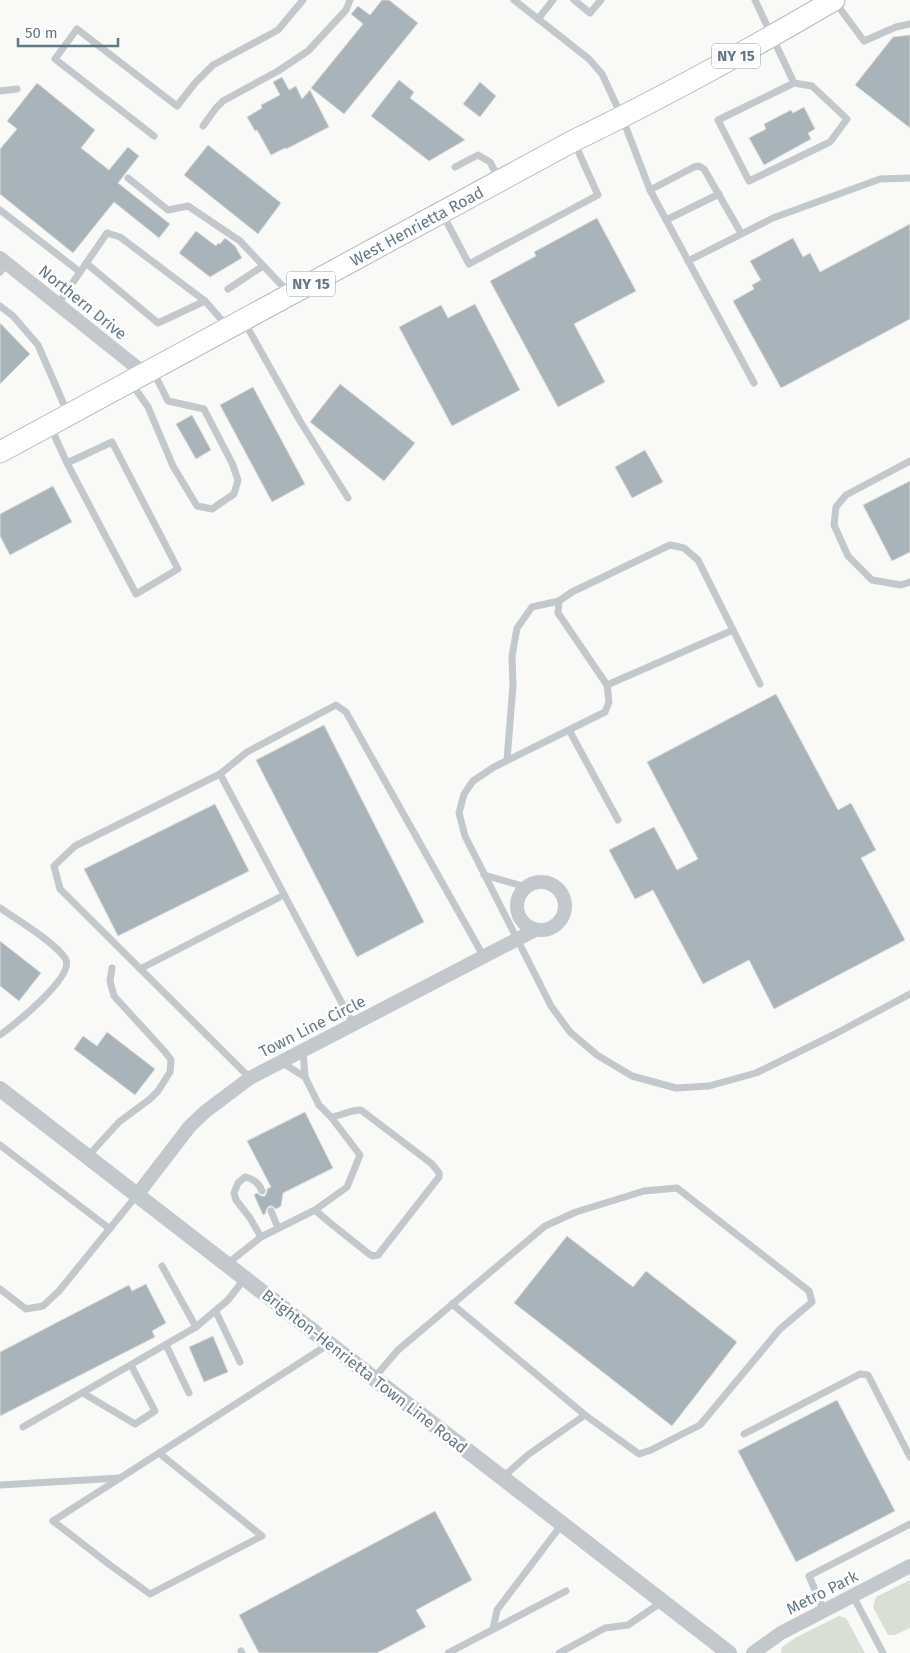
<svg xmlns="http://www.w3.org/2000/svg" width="910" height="1653" font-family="'Fira Sans',sans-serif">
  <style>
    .green { fill: #dadfd6 }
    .building { fill: #a8b4b9; stroke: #dbdbd9 }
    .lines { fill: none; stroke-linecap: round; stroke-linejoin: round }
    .primary-casing { stroke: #b3babe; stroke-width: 23 }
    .service { stroke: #c2c8cb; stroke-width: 7 }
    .minor { stroke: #c2c8cb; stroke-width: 14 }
    .tertiary { stroke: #c2c8cb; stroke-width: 16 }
    .primary { stroke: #fff; stroke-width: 21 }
    .labels { text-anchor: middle; stroke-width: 5; stroke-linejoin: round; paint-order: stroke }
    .shield { fill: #fff; stroke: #91a1a9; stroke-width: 1 }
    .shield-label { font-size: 15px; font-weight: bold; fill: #627984 }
    .street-label { font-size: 16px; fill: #627984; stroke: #fff }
  </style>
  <rect width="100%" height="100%" fill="#f9f9f7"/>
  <g class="green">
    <path d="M910 1580V1628L895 1635H888L873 1607 876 1597Z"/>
    <path d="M839 1616 846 1618 865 1653H781L782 1647 795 1638Z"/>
  </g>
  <g class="building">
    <path d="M382 0H389L418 23 344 114 311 88 363 24 351 14 358 6 370 15Z"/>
    <path d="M910 35V128L855 85 893 37Z"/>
    <path d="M282 77 289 90 296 86 302 99 310 90 329 127 286 149 285 148 271 155 257 130 255 131 247 117 262 108 261 105 280 95 273 82Z"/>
    <path d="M399 80 414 92 410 98 465 140 429 161 371 116Z"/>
    <path d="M480 82 496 96 480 117 463 104Z"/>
    <path d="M37 83 95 130 81 148 109 170 128 147 139 156 118 183 170 224 159 238 114 202 73 253 0 194V149L17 129 7 121Z"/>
    <path d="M804 107 815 129 808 133 811 139 764 165 749 138 766 129 764 124 791 110 793 113Z"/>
    <path d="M208 145 281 203 258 234 184 175Z"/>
    <path d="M597 218 636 291 574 324 605 382 558 407 490 281 536 256 534 252Z"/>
    <path d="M910 224V319L781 388 733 301 754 289 752 285 761 280 750 261 793 238 803 257 810 253 820 272Z"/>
    <path d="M196 231 216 246 218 243 220 244 225 238 235 246 242 258 210 277 179 253Z"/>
    <path d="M475 304 520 390 452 426 399 327 441 305 448 318Z"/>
    <path d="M0 323 30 354 0 384Z"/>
    <path d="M340 384 415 443 384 481 310 422Z"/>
    <path d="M253 387 305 484 272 502 220 405Z"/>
    <path d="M192 415 211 450 196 459 176 424Z"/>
    <path d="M645 450 663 482 632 498 615 467Z"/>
    <path d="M910 481V552L892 561 863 505Z"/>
    <path d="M53 486 72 522 10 555 0 536V514Z"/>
    <path d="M776 694 838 810 851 803 876 850 861 858 905 940 774 1009 749 960 703 984 653 890 635 899 609 850 654 827 677 870 698 859 647 762Z"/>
    <path d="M324 725 424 922 357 957 256 760Z"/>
    <path d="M215 804 249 871 118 936 84 869Z"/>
    <path d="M0 941 41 973 19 1001 0 986Z"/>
    <path d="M107 1032 155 1069 135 1095 74 1049 83 1036 97 1046Z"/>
    <path d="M305 1112 333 1168 283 1193 281 1206 276 1209 272 1206H269L266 1210V1213L263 1215 254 1195 257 1193 261 1196H265L267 1192V1189L271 1187 247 1141Z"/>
    <path d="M567 1236 633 1287 646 1271 737 1342 672 1426 514 1303Z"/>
    <path d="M146 1284 166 1323 152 1331 155 1337 0 1416V1352L129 1285 132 1291Z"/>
    <path d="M213 1336 228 1372 204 1382 189 1347Z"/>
    <path d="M837 1400 895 1511 796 1562 738 1451Z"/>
    <path d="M435 1511 472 1580 416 1610 426 1627 377 1653H259L239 1615Z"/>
  </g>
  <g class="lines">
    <g class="primary-casing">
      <g id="primary">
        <path id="s1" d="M0 452 573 141C662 98 749 50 834 0"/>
      </g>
    </g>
    <g class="service">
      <path d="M514 0 589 59 602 74 622 117 650 190 754 383"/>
      <path d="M574 0 590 13 601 0"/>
      <path d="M755 0 794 83 812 86 847 119 830 142 749 181 718 120 794 83"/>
      <path d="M835 2 864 41 896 27 910 24"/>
      <path d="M538 19 553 0"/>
      <path d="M0 91 17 89"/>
      <path d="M203 126 216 108 223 101 278 71 308 51 346 10 350 0"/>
      <path d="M154 136 55 59 77 29 177 106 195 83 213 65 278 30 303 0"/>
      <path d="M455 167 478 155 490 162 499 179"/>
      <path d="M128 178 168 210 188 206 240 241 289 293"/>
      <path d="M650 190 694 167 699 166 704 169 741 233"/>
      <path d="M0 210 80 272"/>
      <path d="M443 215 469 264 598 195 574 142"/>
      <path d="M666 220 719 194"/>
      <path d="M688 261 773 218 880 179 910 178"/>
      <path d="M86 263 158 323 205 301"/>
      <path d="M0 272 7 263"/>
      <path d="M228 289 263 266"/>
      <path d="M58 304 107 233 120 237 205 301 227 326"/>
      <path d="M0 306 13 316 38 345 68 414"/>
      <path d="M245 323 300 421 348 498"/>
      <path d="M132 384 148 407 173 466 197 506 212 509 234 494 238 480 232 463 204 409 168 401 153 371"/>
      <path d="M51 428 67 463 136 594 178 569 112 442 67 463"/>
      <path d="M910 461 846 495 836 507 834 525 848 556 872 580 901 585 910 582"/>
      <path d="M760 684 698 560 684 548 670 545 572 592 559 601 558 613 607 685 609 702 605 712 494 767 473 781 464 794 459 813 465 836 551 1006 570 1032 597 1055 632 1076 676 1088 709 1086 756 1073 835 1034 910 994"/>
      <path d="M607 685 733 630"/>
      <path d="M569 730 618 820"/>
      <path d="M507 760 513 685 512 656 517 628 532 607 559 601"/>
      <path d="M220 774 353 1024"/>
      <path d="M484 875 526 887"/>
      <path d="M0 908C15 918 59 945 66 960 73 978 14 1025 0 1035"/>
      <path d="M140 969 284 895"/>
      <path d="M281 1062 305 1077"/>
      <path d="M250 1078 60 889 54 866 75 846 220 774 247 752 336 705 346 712 484 957"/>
      <path d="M0 1145 110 1229"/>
      <path d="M88 1156 119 1122 150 1099 158 1091 170 1072 171 1060 166 1053 114 996 110 981 112 968"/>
      <path d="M315 1210 347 1187 360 1155 331 1117"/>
      <path d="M271 1211 278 1228"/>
      <path d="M261 1237 250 1218 236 1200 234 1193 238 1183 245 1177C254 1179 259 1183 262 1191"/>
      <path d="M227 1264 261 1237 315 1210 329 1222 369 1254 373 1256 378 1255 439 1177V1173L432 1164 361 1110C349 1110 341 1116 331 1117L319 1105 305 1077 303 1050"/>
      <path d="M162 1266 196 1327"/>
      <path d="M0 1289 26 1309 43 1306 59 1291 137 1195"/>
      <path d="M452 1304 585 1415"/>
      <path d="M216 1312 240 1362"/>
      <path d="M166 1345 189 1393"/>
      <path d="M374 1378 398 1350 545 1226 576 1212 644 1191 677 1188 809 1291 812 1302 780 1329 700 1425 651 1450 639 1454 585 1415 529 1454 503 1477"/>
      <path d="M83 1393 135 1424 155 1411 131 1365"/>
      <path d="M23 1427 196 1327 228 1300 245 1278"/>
      <path d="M744 1434 860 1374 868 1375 910 1457"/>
      <path d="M159 1453 262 1536 150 1594 110 1565 53 1521 329 1344"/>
      <path d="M0 1485 120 1478"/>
      <path d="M853 1596 883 1653"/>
      <path d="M824 1611 809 1576 910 1524"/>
      <path d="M493 1629 497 1610 562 1524"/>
      <path d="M241 1651 242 1653"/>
      <path d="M448 1653 566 1591"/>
      <path d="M559 1653 605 1628 628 1625 662 1602"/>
    </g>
    <g class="minor">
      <path d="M0 258 145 374"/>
      <circle cx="541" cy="906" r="24"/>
      <path d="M137 1195 190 1126 206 1111 250 1078 535 930"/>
      <path d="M753 1653 781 1633 910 1566"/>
    </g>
    <path class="tertiary" d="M0 1089 729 1653"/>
    <use href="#primary" class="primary"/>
  </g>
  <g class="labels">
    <g class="shield">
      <rect x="712" y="43.5" width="48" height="25" rx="4"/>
      <rect x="287" y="271.5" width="48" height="25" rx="4"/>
    </g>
    <g class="shield-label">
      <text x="736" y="61">NY 15</text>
      <text x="311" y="289">NY 15</text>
    </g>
    <g class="street-label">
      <text dy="6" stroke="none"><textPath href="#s1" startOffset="474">West Henrietta Road</textPath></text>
      <text transform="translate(83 302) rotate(39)" y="6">Northern Drive</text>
      <text transform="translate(312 1026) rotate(-27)" y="6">Town Line Circle</text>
      <text transform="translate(365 1371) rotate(38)" y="6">Brighton-Henrietta Town Line Road</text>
      <text transform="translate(822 1592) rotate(-27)" y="6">Metro Park</text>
    </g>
  </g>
  <path d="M18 38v8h100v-8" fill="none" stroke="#627984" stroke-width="2.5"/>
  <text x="25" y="38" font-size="15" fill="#627984" stroke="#ffffff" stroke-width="4" paint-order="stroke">50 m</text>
</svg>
